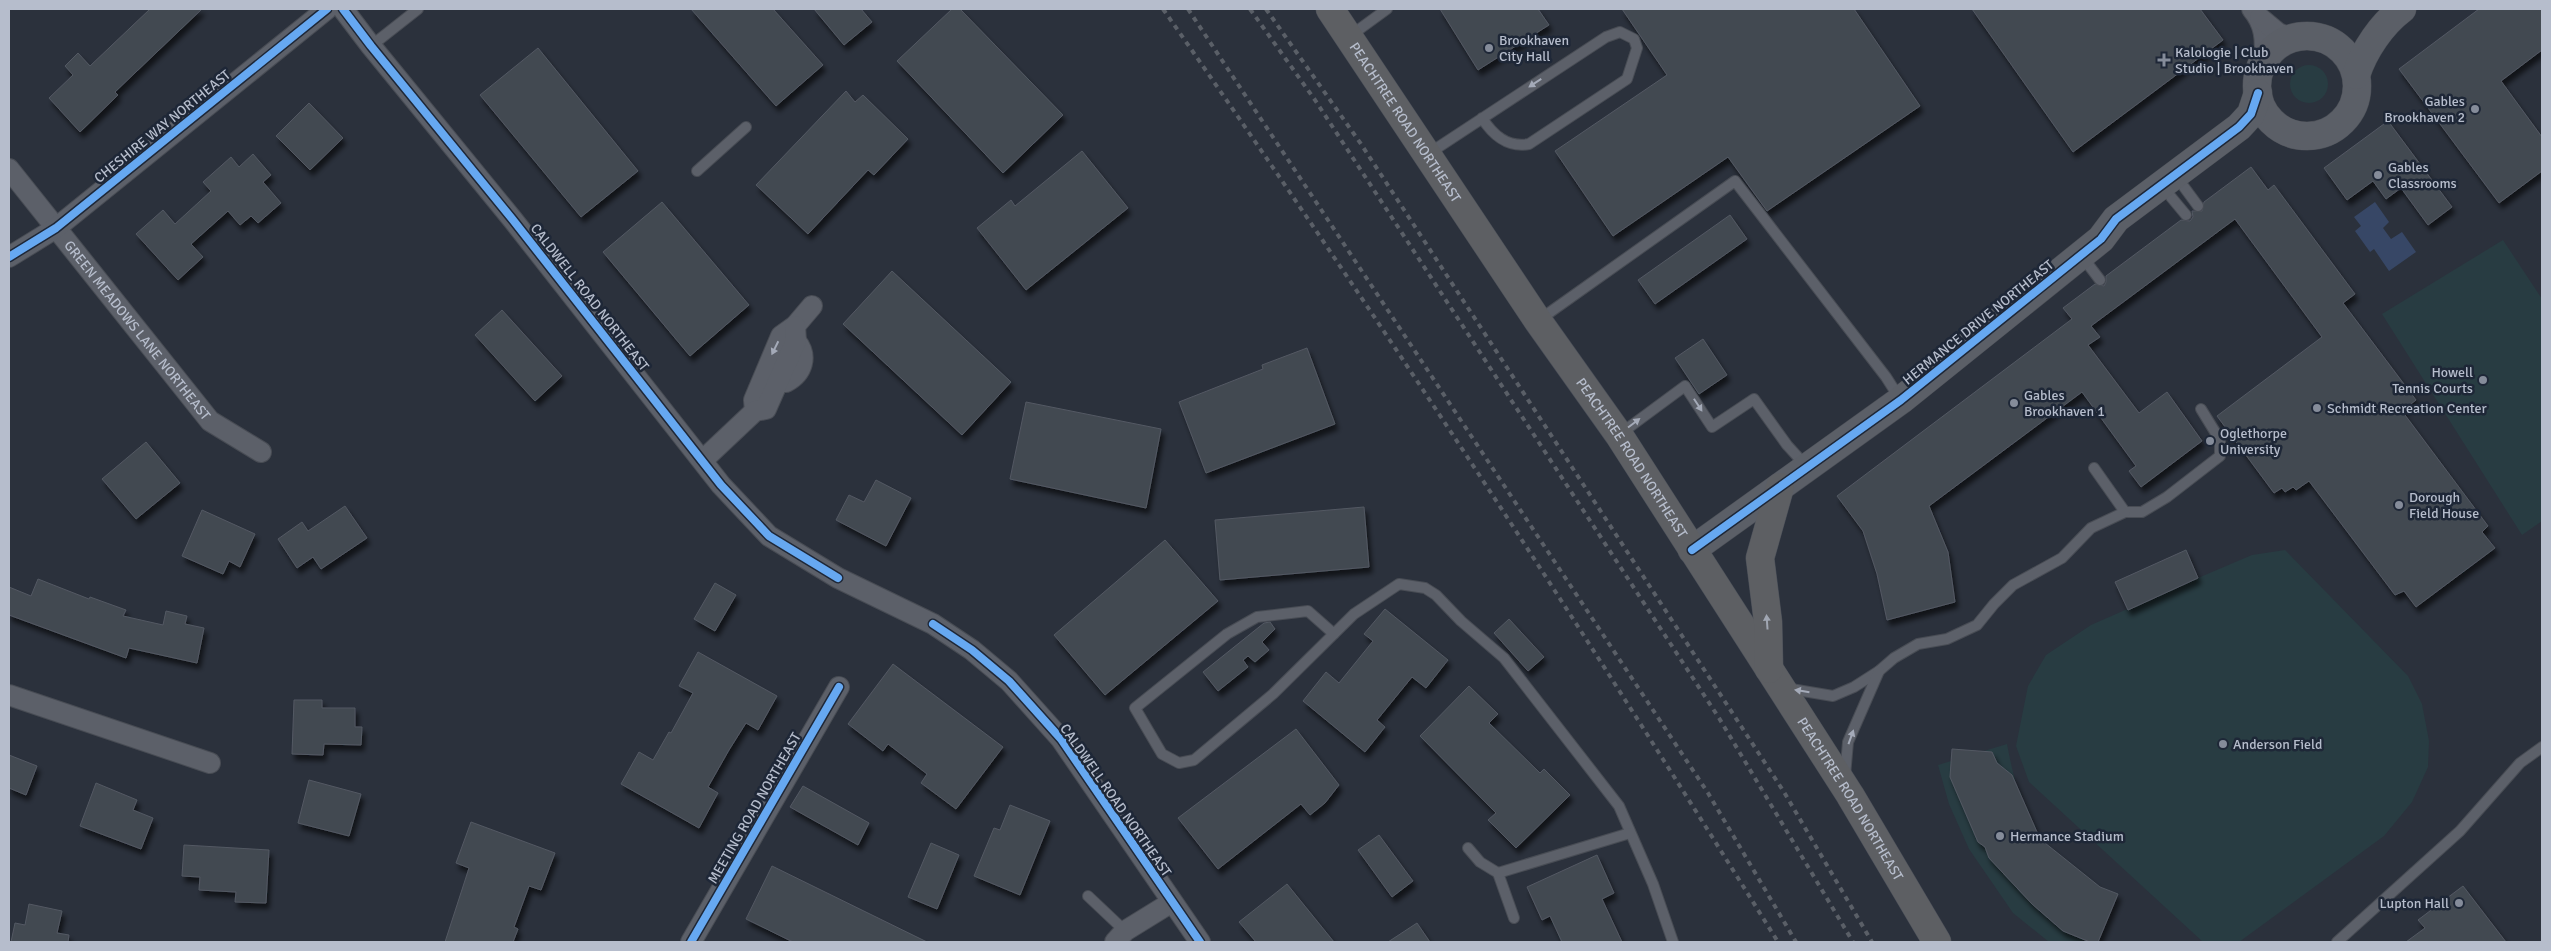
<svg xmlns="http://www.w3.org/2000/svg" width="2551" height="951" font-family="Signika,sans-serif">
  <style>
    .green { fill: #283c42 }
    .water { fill: #374766 }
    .building { fill: #434851; stroke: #535963; filter: url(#shadow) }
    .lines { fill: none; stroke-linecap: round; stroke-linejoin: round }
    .lane-casing { stroke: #484c54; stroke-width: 12 }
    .street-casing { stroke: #484c54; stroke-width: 22 }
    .secondary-casing { stroke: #484c54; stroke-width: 29 }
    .highway-casing { stroke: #484d57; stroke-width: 29 }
    .lane { stroke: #5c6069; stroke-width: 10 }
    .street { stroke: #5c6069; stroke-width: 20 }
    .secondary { stroke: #5b5f67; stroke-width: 28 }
    .highway { stroke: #5d5f63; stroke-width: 28 }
    .rail { stroke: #5a5f67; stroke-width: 4; stroke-dasharray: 5 5; stroke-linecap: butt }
    .cycleway-casing { stroke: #1e2737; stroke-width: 11 }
    .cycleway { stroke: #66a8f1; stroke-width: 8 }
    .oneway { fill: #a4aab8 }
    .oneway2 { fill: #a0a6b2 }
    .poi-dot { fill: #858c9a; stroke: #1e2737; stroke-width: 2 }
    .labels { text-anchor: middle; stroke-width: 5; stroke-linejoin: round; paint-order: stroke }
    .poi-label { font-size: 14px; fill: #b6bdcc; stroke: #1e2737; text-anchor: start }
    .street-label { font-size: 14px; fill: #b6bdcc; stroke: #1e2737 }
  </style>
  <defs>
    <filter id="shadow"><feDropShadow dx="3" dy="5.5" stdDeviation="2.5" flood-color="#0009"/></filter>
  </defs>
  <rect width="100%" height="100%" fill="#2b313c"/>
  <g class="green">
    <circle cx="2309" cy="84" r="19"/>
    <path d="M2503 240 2542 299V521L2522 535 2382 314Z"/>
    <path d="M2285 550 2408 676 2422 704 2429 741 2428 767 2412 802 2384 836 2239 942H2203L2029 782 2016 746 2028 686 2046 655 2091 625 2198 578 2252 555Z"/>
    <path d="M2007 744C2013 775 2025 830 2047 852 2061 866 2096 885 2114 898L2096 942H2049L2013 913 1969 849 1949 804 1938 765Z"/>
  </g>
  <path class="water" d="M2375 202 2389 222 2383 228 2391 239 2402 232 2416 252 2389 271 2374 249 2370 252 2355 231 2361 226 2354 217Z"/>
  <g class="building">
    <path d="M150 9H202L115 92 118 95 80 132 49 98 73 75 65 66 78 53 90 66Z"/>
    <path d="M691 9H773L823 65 776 106Z"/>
    <path d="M814 9H861L872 22 844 45Z"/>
    <path d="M952 9H960L1063 115 1003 173 897 61Z"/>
    <path d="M1440 9H1538L1549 25 1478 70Z"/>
    <path d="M1622 9H1854L1920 106 1767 211 1728 157 1613 236 1555 151 1667 75Z"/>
    <path d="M1972 9H2200L2223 40 2073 152Z"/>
    <path d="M2479 9H2542V50L2501 81 2542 137V171L2499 203 2399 69Z"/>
    <path d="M538 48 638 171 581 217 480 95Z"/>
    <path d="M846 91 855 102 863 95 908 139 874 175 868 170 808 234 756 185Z"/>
    <path d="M309 103 343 138 310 170 276 136Z"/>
    <path d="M2388 121 2452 207 2428 225 2401 188 2386 199 2373 181 2347 200 2324 168Z"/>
    <path d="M1082 151 1128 208 1026 290 977 228 1011 200 1015 206Z"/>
    <path d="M253 154 271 175 263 182 281 203 258 223 251 216 240 225 228 211 191 244 203 257 178 280 136 234 163 210 175 224 211 191 203 182 231 157 239 167Z"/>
    <path d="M2251 167 2268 190 2274 185 2355 294 2343 303 2416 400 2402 411 2488 526 2482 532 2495 548 2416 607 2404 591 2395 595 2309 481 2296 490 2293 487 2285 492 2282 488 2274 493 2217 416 2322 337 2235 219 2091 326 2100 337 2088 345 2139 413 2167 392 2202 441 2141 487 2129 471 2136 466 2082 392 1929 506 1948 552 1955 602 1887 620 1877 574 1863 531 1837 496 2072 319 2063 308 2095 284 2104 286 2106 282V276L2181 220 2190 221 2193 217 2192 211H2202L2204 202Z"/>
    <path d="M662 202 749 305 690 356 603 252Z"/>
    <path d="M1730 215 1747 239 1655 304 1638 280Z"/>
    <path d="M892 271 1011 382 962 435 843 324Z"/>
    <path d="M502 310 562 376 535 401 475 335Z"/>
    <path d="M1703 339 1727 375 1699 394 1675 358Z"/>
    <path d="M1307 348 1335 424 1206 473 1179 402 1263 369 1262 365Z"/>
    <path d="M1026 402 1161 429 1146 508 1010 479Z"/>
    <path d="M146 442 180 483 136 519 102 479Z"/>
    <path d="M876 480 911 498 886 546 836 520 849 495 864 502Z"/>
    <path d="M345 506 367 538 321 569 313 557 297 568 278 539 302 522 308 531Z"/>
    <path d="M1364 507 1369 567 1220 580 1215 520Z"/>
    <path d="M202 510 255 534 240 567 229 561 223 574 182 556Z"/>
    <path d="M1165 540 1218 601 1105 695 1054 635Z"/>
    <path d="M2186 550 2198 578 2128 610 2115 582Z"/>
    <path d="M38 579 89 599 90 597 126 610 123 616 163 625 166 611 187 616 185 624 204 628 197 663 129 648 126 658 9 615V587L31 596Z"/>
    <path d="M715 583 736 595 715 631 694 619Z"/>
    <path d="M1385 609 1448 660 1426 688 1412 677 1377 720 1385 727 1365 752 1303 701 1326 672 1339 683 1373 641 1364 634Z"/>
    <path d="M1509 619 1544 657 1528 671 1494 633Z"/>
    <path d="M1270 622 1275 629 1262 642 1269 650 1255 662 1248 656 1243 660 1248 667 1218 691 1203 672 1264 623Z"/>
    <path d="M698 652 777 696 758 730 746 723 729 750 708 787 718 793 699 828 621 784 639 752 653 760 669 732 671 733 693 693 679 686Z"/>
    <path d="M893 664 1003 747 956 809 921 783 927 774 888 744 883 751 848 724Z"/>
    <path d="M1469 686 1498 714 1489 723 1540 773 1544 769 1570 795 1516 848 1488 820 1496 813 1420 736Z"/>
    <path d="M294 700H322V708H355V727H362L361 745 324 744 323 755 292 754Z"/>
    <path d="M1296 729 1339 785 1325 803 1310 815 1301 804 1218 869 1178 818Z"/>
    <path d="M1952 749 1992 752 1997 763 2012 775 2040 839 2100 887 2118 894 2098 942H2090L2063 931 2032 904 1989 858 1985 847 1978 842 1950 777Z"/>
    <path d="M9 755 37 766 26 795 9 788Z"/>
    <path d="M309 780 361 794 349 836 298 823Z"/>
    <path d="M96 783 137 800 133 810 153 818 141 849 80 826Z"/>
    <path d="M803 786 869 823 858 845 790 807Z"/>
    <path d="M1010 805 1050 821 1020 895 974 876 994 828 1000 830Z"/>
    <path d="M471 822 555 853 541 890 529 886 514 927 518 929 513 942H445L469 868 456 863Z"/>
    <path d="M1379 835 1413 881 1392 897 1358 850Z"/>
    <path d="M931 843 959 855 937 909 908 897Z"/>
    <path d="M184 845 269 850 266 903 235 902 236 892 199 890 200 877 182 876Z"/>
    <path d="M1597 855 1614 893 1602 899 1622 942H1562L1550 916 1542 920 1527 887Z"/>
    <path d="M772 866 927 942H793L746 919Z"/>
    <path d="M1287 884 1334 942H1256L1239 922Z"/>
    <path d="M2463 886 2506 942H2406L2425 928 2418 920Z"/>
    <path d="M29 904 62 911 57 933 69 935 68 942H11L15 923 25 925Z"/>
    <path d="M1417 923 1430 942H1388Z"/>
  </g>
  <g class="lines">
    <g class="lane-casing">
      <g id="lane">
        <path d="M1350 36 1387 9"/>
        <path d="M371 46 418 9"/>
        <path d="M1428 154 1606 37 1620 32 1634 39 1637 48 1627 79 1529 144C1507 148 1493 135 1482 118"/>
        <path d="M697 171 746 127"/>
        <path d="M2184 187 2198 206"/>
        <path d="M2171 197 2186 215"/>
        <path d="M2081 255 2100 280"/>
        <path d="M1539 320 1735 181 1886 377 1900 399"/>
        <path d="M1620 434 1685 386 1712 427 1754 399 1787 445 1807 467"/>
        <path d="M2125 512H2142L2167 497 2220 456V440L2201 409"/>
        <path d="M1334 634 1308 611 1257 617 1227 634 1135 708 1162 754 1179 763 1194 760 1273 694 1354 614 1399 584 1425 588 1436 595 1461 621 1504 658 1619 806 1653 884 1673 942"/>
        <path d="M1785 688 1833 696 1854 687 1879 671 1894 658 1918 644 1947 639 1977 625 1994 604 2013 585 2062 558 2091 528 2125 512 2094 468"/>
        <path d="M1845 776 1848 742 1879 671"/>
        <path d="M1468 848 1480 862 1498 873 1514 918"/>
        <path d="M1498 873 1630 833"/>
        <path d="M1088 896 1125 931"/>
        <path d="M2337 942 2460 831 2520 763 2542 747"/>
      </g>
    </g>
    <g class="street-casing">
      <g id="street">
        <path d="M343 9 371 46 513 220 721 485 769 536 838 578 933 624 972 650 1009 681 1061 739 1200 942"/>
        <path d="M2252 9C2265 24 2266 40 2264 60"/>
        <path d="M2260 18 2278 33 2290 38"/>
        <path id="s1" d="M9 169 210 421 261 452"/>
        <path d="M9 257 56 228 327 9"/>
        <path d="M772 380 786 382C803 373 808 356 796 341"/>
        <path d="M755 411 754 400 781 336 795 326 812 306"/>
        <path d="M703 460 755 411 766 409 796 341 795 326"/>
        <path d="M9 695 210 763"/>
        <path d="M691 942 839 687"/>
        <path d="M1115 942 1125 931 1172 902"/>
      </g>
    </g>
    <g class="secondary-casing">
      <g id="secondary">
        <circle cx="2307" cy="86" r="50"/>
        <path d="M2356 75C2364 50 2382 24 2402 9"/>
        <path d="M1692 550 1901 400 2101 239 2116 219 2239 127 2251 114 2258 93"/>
      </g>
    </g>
    <g class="highway-casing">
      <g id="highway">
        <path id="s2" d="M1330 9 1538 321 1619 435 1850 795 1937 942"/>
        <path d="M1769 669 1768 622 1760 558 1780 487"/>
      </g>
    </g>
    <use href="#lane" class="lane"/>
    <use href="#street" class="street"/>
    <use href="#secondary" class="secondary"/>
    <use href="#highway" class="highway"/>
    <g class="rail">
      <path d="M1163 9C1377 314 1581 626 1778 942"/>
      <path d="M1188 9 1708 793 1796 942"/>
      <path d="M1250 9 1315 100 1719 718 1853 942"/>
      <path d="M1266 9 1361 144 1784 792 1872 942"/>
    </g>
    <g class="cycleway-casing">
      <g id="cycleway">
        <path d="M343 9 371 46 513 220 721 485 769 536 838 578"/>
        <path d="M9 257 56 228 327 9"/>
        <path d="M1692 550 1901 400 2101 239 2116 219 2239 127 2251 114 2258 93"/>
        <path d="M933 624 972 650 1009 681 1061 739 1200 942"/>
        <path d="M691 942 839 687"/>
      </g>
    </g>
    <use href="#cycleway" class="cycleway"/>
  </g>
  <defs><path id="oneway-solid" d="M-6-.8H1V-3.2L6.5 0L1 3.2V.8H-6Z" transform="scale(1.25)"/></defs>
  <g class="oneway">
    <use href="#oneway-solid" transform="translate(1535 83) rotate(147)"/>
    <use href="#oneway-solid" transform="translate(775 348) rotate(116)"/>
    <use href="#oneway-solid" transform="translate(1698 405) rotate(57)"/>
    <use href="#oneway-solid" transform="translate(1634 423) rotate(-37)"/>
    <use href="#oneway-solid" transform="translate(1802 691) rotate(-171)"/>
    <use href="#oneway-solid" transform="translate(1851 737) rotate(-70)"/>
  </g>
  <use class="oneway2" href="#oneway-solid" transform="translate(1767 622) rotate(-94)"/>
  <g class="poi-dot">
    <circle cx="1489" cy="48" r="5"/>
    <path d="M2161.5 52.5h5v5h5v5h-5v5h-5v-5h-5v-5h5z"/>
    <circle cx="2475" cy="109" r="5"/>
    <circle cx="2378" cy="175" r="5"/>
    <circle cx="2483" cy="380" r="5"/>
    <circle cx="2014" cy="403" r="5"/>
    <circle cx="2317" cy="408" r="5"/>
    <circle cx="2210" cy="441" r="5"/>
    <circle cx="2399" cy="505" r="5"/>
    <circle cx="2223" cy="744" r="5"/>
    <circle cx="2000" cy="836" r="5"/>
    <circle cx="2459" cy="903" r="5"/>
  </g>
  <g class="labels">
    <g class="poi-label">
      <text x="1499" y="45">Brookhaven<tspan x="1499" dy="16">City Hall</tspan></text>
      <text x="2175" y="57">Kalologie | Club<tspan x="2175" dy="16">Studio | Brookhaven</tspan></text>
      <text x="2465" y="106" text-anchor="end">Gables<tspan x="2465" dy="16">Brookhaven 2</tspan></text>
      <text x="2388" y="172">Gables<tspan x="2388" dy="16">Classrooms</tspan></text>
      <text x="2473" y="377" text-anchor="end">Howell<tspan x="2473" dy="16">Tennis Courts</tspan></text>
      <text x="2024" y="400">Gables<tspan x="2024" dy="16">Brookhaven 1</tspan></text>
      <text x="2327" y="413">Schmidt Recreation Center</text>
      <text x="2220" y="438">Oglethorpe<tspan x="2220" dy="16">University</tspan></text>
      <text x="2409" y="502">Dorough<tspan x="2409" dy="16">Field House</tspan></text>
      <text x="2233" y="749">Anderson Field</text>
      <text x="2010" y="841">Hermance Stadium</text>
      <text x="2449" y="908" text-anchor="end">Lupton Hall</text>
    </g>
    <g class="street-label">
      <text dy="5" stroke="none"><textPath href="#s2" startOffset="136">PEACHTREE ROAD NORTHEAST</textPath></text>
      <text transform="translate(162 126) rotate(-39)" y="5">CHESHIRE WAY NORTHEAST</text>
      <text transform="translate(590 297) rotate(52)" y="5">CALDWELL ROAD NORTHEAST</text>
      <text transform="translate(1978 322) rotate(-39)" y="5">HERMANCE DRIVE NORTHEAST</text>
      <text dy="5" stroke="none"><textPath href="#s1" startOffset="206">GREEN MEADOWS LANE NORTHEAST</textPath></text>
      <text dy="5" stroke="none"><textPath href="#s2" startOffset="541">PEACHTREE ROAD NORTHEAST</textPath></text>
      <text dy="5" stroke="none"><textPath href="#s2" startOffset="946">PEACHTREE ROAD NORTHEAST</textPath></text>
      <text transform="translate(1116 800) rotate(55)" y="5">CALDWELL ROAD NORTHEAST</text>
      <text transform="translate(754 808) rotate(-60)" y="5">MEETING ROAD NORTHEAST</text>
    </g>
  </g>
  <rect width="2551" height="951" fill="none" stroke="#b6bdcc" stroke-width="20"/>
</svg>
